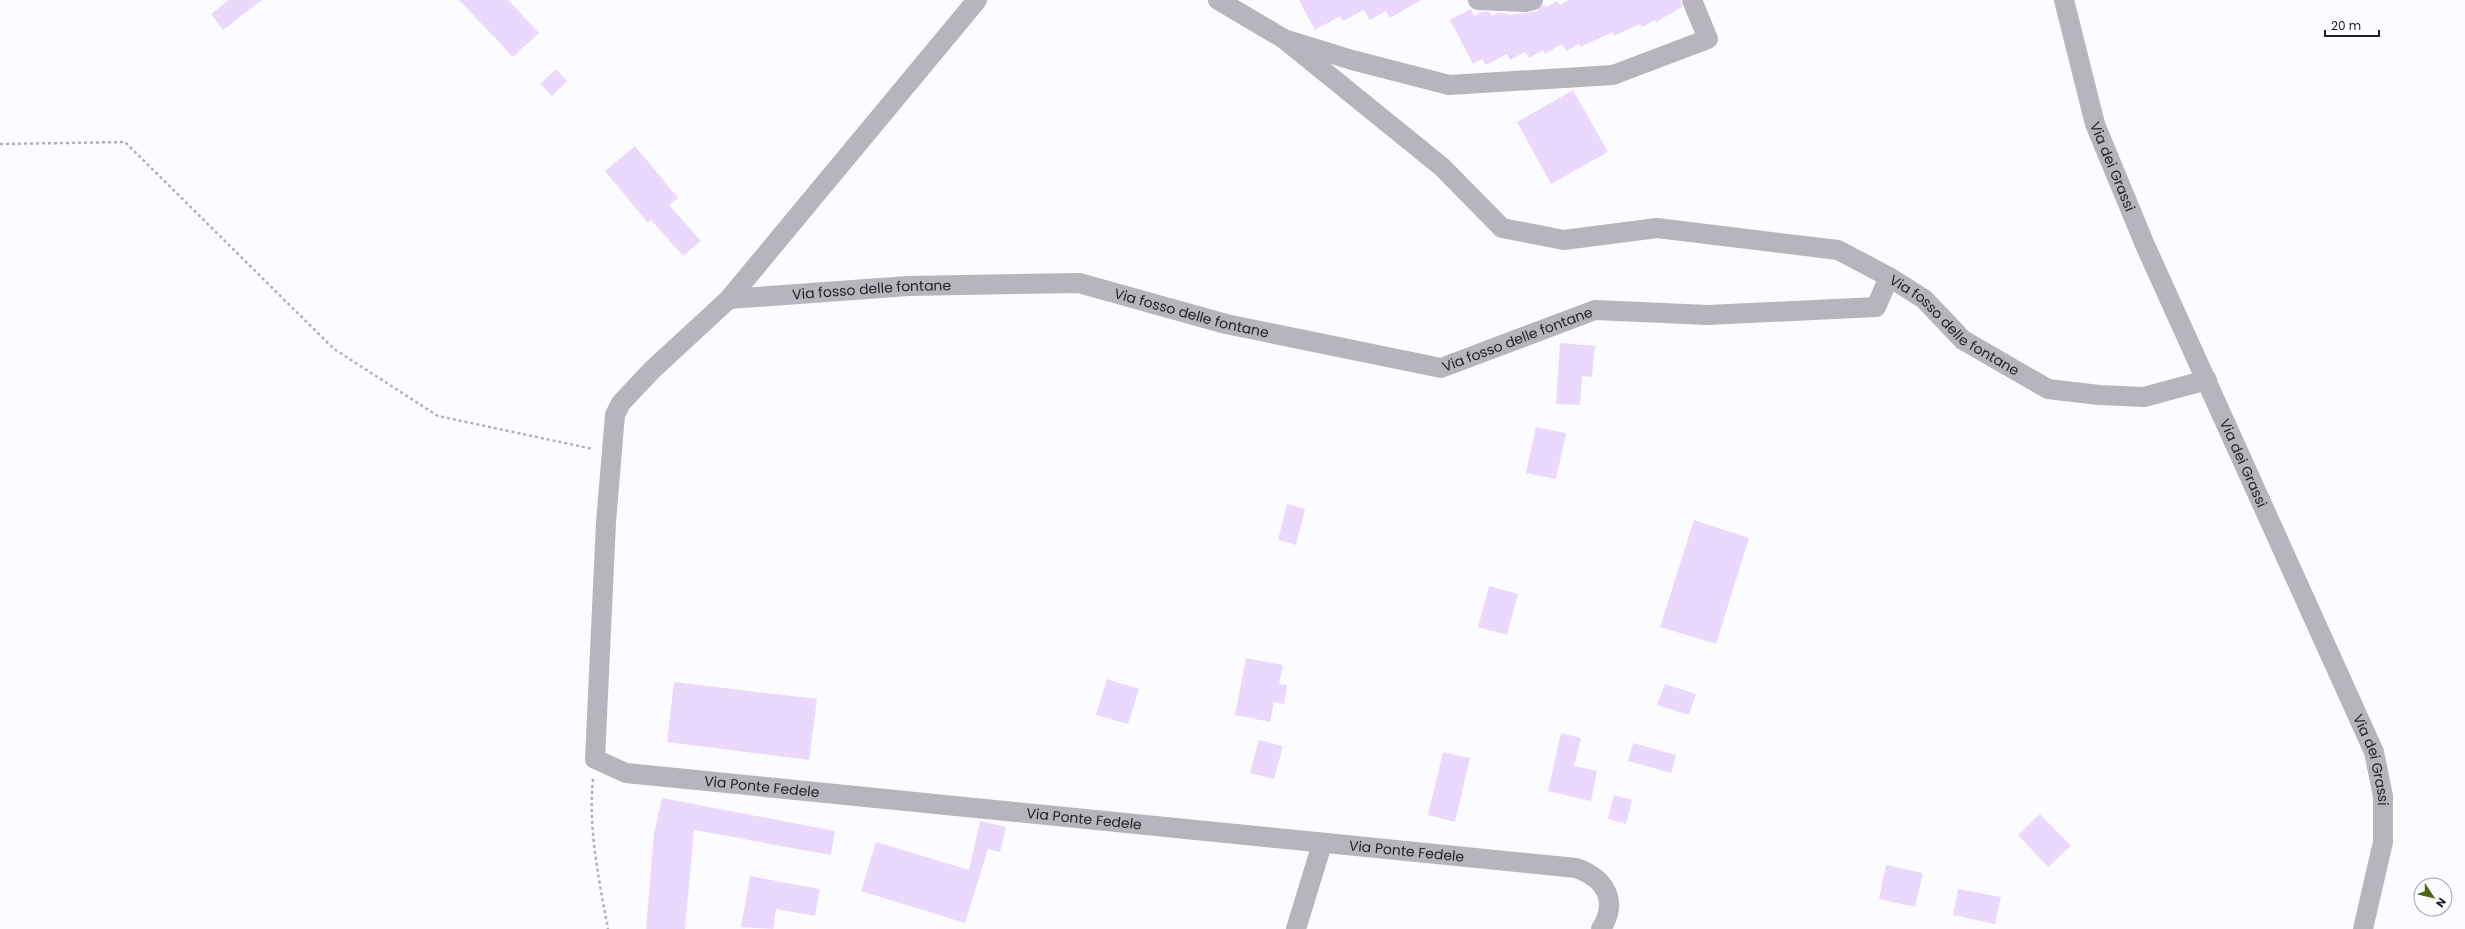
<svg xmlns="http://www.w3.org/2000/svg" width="2465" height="929" font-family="Poppins,sans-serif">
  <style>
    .building { fill: #ead9fd }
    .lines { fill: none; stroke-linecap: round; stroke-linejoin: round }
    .path { stroke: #b1b0b5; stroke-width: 2.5; stroke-dasharray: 3 3; stroke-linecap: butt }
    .minor { stroke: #b8b4bd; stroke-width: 20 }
    .labels { text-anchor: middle; stroke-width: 3; stroke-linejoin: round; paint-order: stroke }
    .street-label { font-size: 14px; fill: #201d24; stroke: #fcfbff }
  </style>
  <rect width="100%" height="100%" fill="#fcfbff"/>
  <g class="building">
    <path d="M229 0H262L223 30 211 14Z"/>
    <path d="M459 0H508L539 33 513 57Z"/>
    <path d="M1299 0H1421L1390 18 1386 11 1370 20 1364 10 1343 21 1340 16 1315 30Z"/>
    <path d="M1569 0H1681L1682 7 1656 22 1655 20 1642 27 1640 24 1614 36 1613 32 1580 47 1579 44 1566 51 1562 44 1545 54 1543 50 1529 58 1525 52 1510 60 1507 54 1486 65 1482 59 1473 64 1450 20 1471 9 1474 16 1482 12H1490L1492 16 1499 12 1510 15 1525 13 1536 11 1544 4 1546 7 1557 1 1560 5Z"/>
    <path d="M556 69 567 81 552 96 540 84Z"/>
    <path d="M1573 90 1608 152 1551 184 1517 122Z"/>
    <path d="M635 146 678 198 669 205 701 241 683 256 651 220 648 223 605 171Z"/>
    <path d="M1560 343 1595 346 1592 377 1582 376 1580 405 1556 404Z"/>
    <path d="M1536 427 1566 433 1556 479 1526 473Z"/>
    <path d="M1287 504 1305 509 1296 545 1278 540Z"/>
    <path d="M1694 520 1749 538 1716 644 1660 627Z"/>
    <path d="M1489 586 1518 594 1507 635 1478 627Z"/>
    <path d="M1246 658 1283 665 1279 684 1287 685 1284 704 1274 702 1270 722 1235 715Z"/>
    <path d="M1107 679 1139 689 1128 724 1096 715Z"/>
    <path d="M674 682 817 699 809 760 667 742Z"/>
    <path d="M1665 684 1696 694 1689 715 1657 705Z"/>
    <path d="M1561 733 1581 738 1574 766 1597 771 1591 801 1548 791Z"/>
    <path d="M1259 740 1283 746 1274 779 1250 773Z"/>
    <path d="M1633 743 1676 755 1671 773 1628 761Z"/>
    <path d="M1443 752 1470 758 1455 822 1428 815Z"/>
    <path d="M1614 795 1632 800 1626 824 1608 819Z"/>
    <path d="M662 798 835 831 831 855 694 830 685 929H646L654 833Z"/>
    <path d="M2040 814 2071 846 2048 867 2018 835Z"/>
    <path d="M980 821 1006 827 1000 852 988 849 965 923 861 891 876 842 969 870Z"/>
    <path d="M1886 865 1923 873 1915 907 1879 899Z"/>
    <path d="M750 876 820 889 815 916 776 909 773 929 741 927Z"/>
    <path d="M1958 889 2001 897 1995 924 1953 915Z"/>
  </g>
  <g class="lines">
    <g class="path">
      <path d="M0 144 125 142 334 349 438 416 593 449"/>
      <path d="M593 779C588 829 599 880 608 929"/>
    </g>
    <g class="minor">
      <path id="s1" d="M977 0 729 299 652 370 621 403 615 415 606 522 595 759 626 773 1576 868C1605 878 1619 901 1601 929"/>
      <path d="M1218 0 1284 39 1352 60 1449 85 1613 75 1708 39 1692 0"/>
      <path d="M1478 0 1525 2 1533 0"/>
      <path id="s2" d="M2064 0 2095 124 2145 245 2374 752 2383 796V842L2363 929"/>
      <path d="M1284 39 1442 167 1502 228 1564 240 1657 228 1838 250 1889 277"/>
      <path id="s3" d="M729 299 908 286 1079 283 1226 324 1441 368 1595 310 1708 315 1876 307 1889 277 1924 299 1963 340 2048 389 2099 395 2144 397 2207 380"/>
      <path d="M1296 929 1322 844"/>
    </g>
  </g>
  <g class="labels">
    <g class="street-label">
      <text dy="5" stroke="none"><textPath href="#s2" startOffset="174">Via dei Grassi</textPath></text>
      <text dy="5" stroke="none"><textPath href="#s3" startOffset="143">Via fosso delle fontane</textPath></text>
      <text dy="5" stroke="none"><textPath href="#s3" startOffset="467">Via fosso delle fontane</textPath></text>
      <text dy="5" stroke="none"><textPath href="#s3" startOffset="1283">Via fosso delle fontane</textPath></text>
      <text dy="5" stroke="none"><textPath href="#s3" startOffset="804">Via fosso delle fontane</textPath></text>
      <text dy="5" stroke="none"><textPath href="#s2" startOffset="498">Via dei Grassi</textPath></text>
      <text dy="5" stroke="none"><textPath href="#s2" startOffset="822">Via dei Grassi</textPath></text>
      <text dy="5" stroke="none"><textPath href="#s1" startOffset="1067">Via Ponte Fedele</textPath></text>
      <text dy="5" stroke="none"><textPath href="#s1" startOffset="1391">Via Ponte Fedele</textPath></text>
      <text dy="5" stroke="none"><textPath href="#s1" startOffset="1715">Via Ponte Fedele</textPath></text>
    </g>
  </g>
  <g transform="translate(2433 897) rotate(125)"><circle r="19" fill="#fcfbff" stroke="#a4a2a7"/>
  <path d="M0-3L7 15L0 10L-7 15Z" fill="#506511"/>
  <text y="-6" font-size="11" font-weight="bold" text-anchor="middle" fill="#201d24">N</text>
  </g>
  <path d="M2325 30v6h54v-6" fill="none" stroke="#201d24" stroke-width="2"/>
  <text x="2331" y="30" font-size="12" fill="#201d24" stroke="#fcfbff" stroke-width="3" paint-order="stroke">20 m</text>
</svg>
